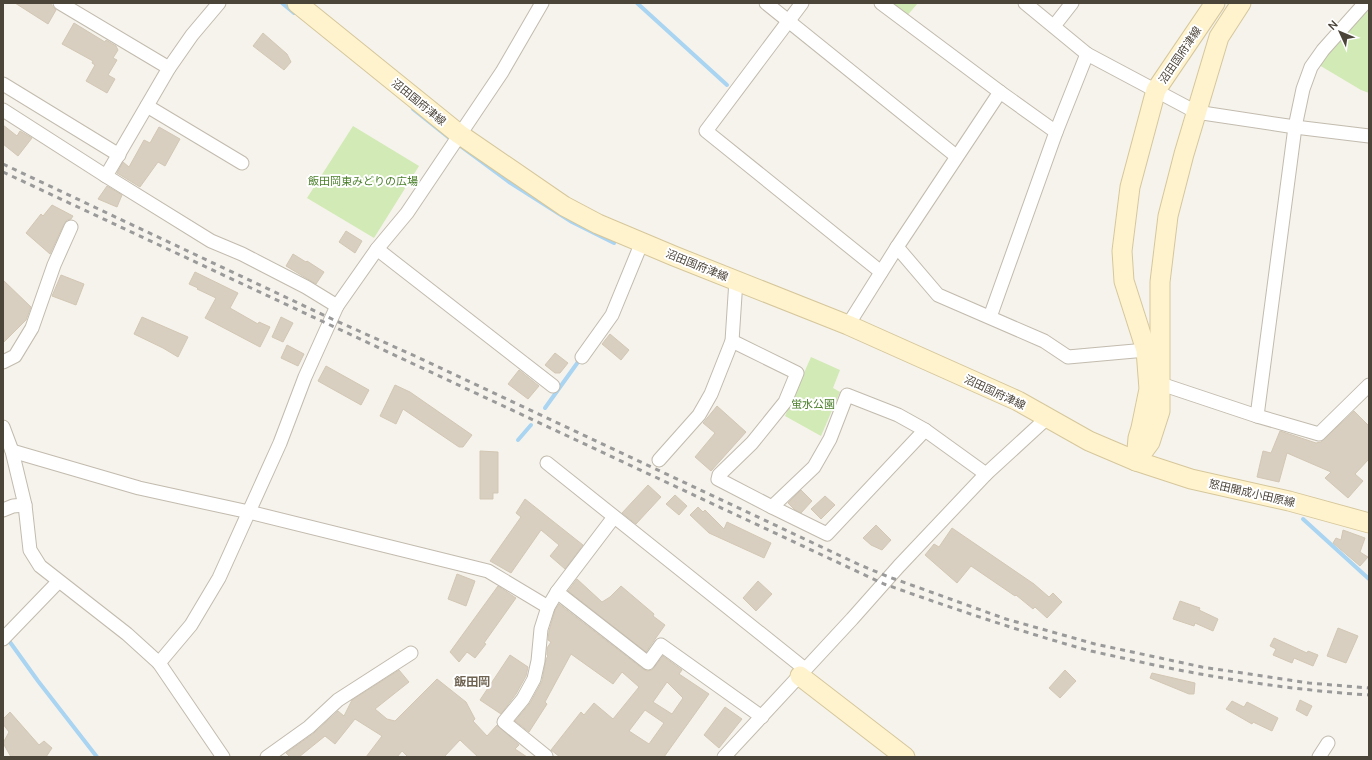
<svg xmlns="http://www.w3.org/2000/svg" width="1372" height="760" font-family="Manrope,'Noto Sans JP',sans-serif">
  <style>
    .green { fill: #d2eab5 }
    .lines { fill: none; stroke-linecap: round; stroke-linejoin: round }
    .stream { stroke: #a9d4f2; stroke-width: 4 }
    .building { fill: #d8cfc1; stroke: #d3c7b4; fill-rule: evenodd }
    .street-casing { stroke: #c2bbae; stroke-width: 15 }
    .secondary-casing { stroke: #d6c79b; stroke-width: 21 }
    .street { stroke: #fff; stroke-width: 13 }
    .secondary { stroke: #fff3cd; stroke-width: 19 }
    .rail { stroke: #9a9a9a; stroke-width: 3; stroke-dasharray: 5 5; stroke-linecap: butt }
    .labels { text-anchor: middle; stroke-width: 4; stroke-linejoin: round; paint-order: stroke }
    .street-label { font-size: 11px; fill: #4b4439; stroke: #fff }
    .park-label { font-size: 11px; fill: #4a7f2a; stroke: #fff }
    .neighbourhood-label { font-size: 12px; font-weight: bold; fill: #6e6250; stroke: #fff }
  </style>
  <rect width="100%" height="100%" fill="#f6f3ec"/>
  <g class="green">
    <path d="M888 3H918L906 17Z"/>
    <path d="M1369 5V93L1361 90 1319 65Z"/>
    <path d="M353 126 419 166 374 238 307 198Z"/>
    <path d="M811 357 840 370 833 388 840 392 821 436 785 416Z"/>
  </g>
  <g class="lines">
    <g class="stream">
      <path d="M282 3 294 13"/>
      <path d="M637 3 727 85"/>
      <path d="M413 109 453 141"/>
      <path d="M459 145 509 182 572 222 614 243"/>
      <path d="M545 408 578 362"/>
      <path d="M518 440 531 425"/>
      <path d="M1303 519 1369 579"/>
      <path d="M7 638 38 681 97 757"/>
    </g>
  </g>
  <g class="building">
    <path d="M15 3H50L56 10 48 24Z"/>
    <path d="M74 23 105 42 106 40 116 46 118 50 113 58 117 60 108 75 115 79 107 93 86 81 95 65 92 63 93 61 62 44Z"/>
    <path d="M263 33 287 54 291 62 284 70 253 46Z"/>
    <path d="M3 125 17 136 20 131 32 138 18 156 3 144Z"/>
    <path d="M159 127 180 139 165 166 158 162 140 187 117 173 123 162 129 167 144 140 150 143Z"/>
    <path d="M107 186 122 195 117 207 98 199Z"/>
    <path d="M52 205 73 216 71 219 67 220 64 224 50 254 26 233 41 214 43 216Z"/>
    <path d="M346 231 362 241 355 253 339 242Z"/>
    <path d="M293 254 306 262 307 261 324 272 316 284 286 266Z"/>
    <path d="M195 272 238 293 230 308 258 324 259 322 270 327 260 347 205 318 216 298 197 289 198 288 189 284Z"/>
    <path d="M61 275 84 284 76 305 52 296Z"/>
    <path d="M3 280 31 307 26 320 3 343Z"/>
    <path d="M142 317 188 337 178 357 163 348 134 334Z"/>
    <path d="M281 317 293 323 283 342 272 337Z"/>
    <path d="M610 334 629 350 621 360 602 344Z"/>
    <path d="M287 345 304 354 298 366 281 358Z"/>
    <path d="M555 353 568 363 560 373H555L545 365Z"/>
    <path d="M326 366 369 390 361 405 318 381Z"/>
    <path d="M519 370 539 386 528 399 508 384Z"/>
    <path d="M395 385 410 392 472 435 463 447H459L403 409 396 424 380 416Z"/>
    <path d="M717 406 746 432 711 471 695 457 715 433 703 423Z"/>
    <path d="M1354 411 1369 426V459L1355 474 1363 481 1348 498 1325 478 1331 472 1287 453 1279 482 1257 477 1263 451 1271 453 1280 431 1316 443 1321 442Z"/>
    <path d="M480 451 498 452V493H493V499H480Z"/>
    <path d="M648 485 661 497 636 524 622 513Z"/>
    <path d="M801 490 812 501 801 513 795 510 788 503Z"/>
    <path d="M675 495 687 506 679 515 666 504Z"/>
    <path d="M825 496 835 505 821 519 811 509Z"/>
    <path d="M525 499 583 545 565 569 550 556 559 545 541 530 511 573 490 561 521 517 516 513Z"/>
    <path d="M698 507 703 512 705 510 724 529 727 522 771 543 764 558 709 533 690 515Z"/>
    <path d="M876 525 891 540 882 550 871 545 863 538Z"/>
    <path d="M952 528 1034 584 1049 597 1053 593 1062 602 1047 618 1035 607 1033 609 1016 595 1015 596 971 566 957 583 925 555 934 544 939 547Z"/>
    <path d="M1343 530 1365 538 1360 552 1368 557 1360 566 1333 543 1336 538 1341 540Z"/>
    <path d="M457 574 475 581 466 606 448 599Z"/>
    <path d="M577 579 602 602 610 597 621 586 654 614 653 616 665 625 646 652 568 591Z"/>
    <path d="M758 581 772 594 756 611 743 598Z"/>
    <path d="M498 586 516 598 484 643 486 644 475 658 467 652 459 662 450 652Z"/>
    <path d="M1180 601 1200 608 1199 610 1218 619 1213 631 1195 623 1194 626 1173 619Z"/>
    <path d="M559 604 643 669 647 671 652 670 663 656 682 670 679 674 709 694 664 757H560L551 750 581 712 584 715 594 703 613 719 639 687 622 672 613 684 571 654 545 702 547 704 529 732 515 721 530 703 542 681 546 659 548 656 547 655V648L551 642 548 640 549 631 555 610ZM667 682 683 698 672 714 653 702ZM645 710 664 723 649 744 629 731Z"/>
    <path d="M1338 628 1358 636 1346 663 1327 656Z"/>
    <path d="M1274 638 1307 653 1308 651 1318 655 1313 666 1294 658 1292 663 1273 655 1276 649 1270 646Z"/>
    <path d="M510 655 528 667 526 676 516 694 501 714 480 700Z"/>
    <path d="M399 670 409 682 375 709 387 719 395 721 437 679 466 702 475 719 473 721 487 736 497 725 519 745 515 749 527 757H478L460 740 444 757H408L402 751 397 757H366L382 736 355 719 335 744 325 736 299 757H290L286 753 314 733 338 711 344 716 352 700Z"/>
    <path d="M1065 670 1076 681 1060 698 1049 688Z"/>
    <path d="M1152 673 1195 683 1194 694H1189L1150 678Z"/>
    <path d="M1300 700 1312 706 1307 716 1296 710Z"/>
    <path d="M1232 701 1244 707 1247 702 1278 718 1272 731 1253 722 1252 724 1226 709Z"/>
    <path d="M725 707 742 719 719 748 704 735Z"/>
    <path d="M10 712 39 745 44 741 52 748 46 757H11L3 743 9 732 3 724V719Z"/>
  </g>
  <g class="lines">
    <g class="street-casing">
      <g id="street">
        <path d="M60 3 169 68"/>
        <path d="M766 3 956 156"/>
        <path d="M802 3 706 131 881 272"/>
        <path d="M881 3 1000 92"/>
        <path d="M1025 3 1087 54"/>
        <path d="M1054 26 1072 3"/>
        <path d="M3 84 119 155"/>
        <path d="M147 106 242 163"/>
        <path d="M3 110 106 176 211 241 242 254 306 287 337 306"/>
        <path d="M106 176 169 68 192 35 219 3"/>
        <path d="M897 247 938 295 1044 341 1068 357 1146 350"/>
        <path d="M377 249 553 386"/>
        <path d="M990 317 1056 132"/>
        <path d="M848 325 897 247 1000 92 1056 132 1087 54 1196 112 1295 127 1369 136"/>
        <path d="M732 341 797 373 785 402 752 443 719 475 718 479 772 507 827 534 925 430"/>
        <path d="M582 357 612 315 642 242"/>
        <path d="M3 362 15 356 32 328 54 265 71 227"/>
        <path d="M1161 384 1257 416 1319 434 1369 385"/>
        <path d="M1257 416 1295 127 1303 89 1311 67 1323 50 1365 3"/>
        <path d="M3 427 12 451 25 505 30 550 40 566 127 634 159 663 223 757"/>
        <path d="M12 451 139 488 249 512 488 571 548 607"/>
        <path d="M659 460 699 415 711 394 732 341 736 280"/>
        <path d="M547 463 805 669"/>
        <path d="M772 507 814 467 830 439 847 395 898 415 925 430 986 474"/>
        <path d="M3 510 13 506 25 505"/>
        <path d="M557 592 648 663 661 645 762 717"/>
        <path d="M3 639 58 582"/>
        <path d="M159 663 191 625 219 578 280 443 305 377 337 306 377 249 407 213 502 72 542 3"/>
        <path d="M546 756 504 722 523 699 534 679 538 661 541 629 548 607 557 592 614 517"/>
        <path d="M267 757 309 727 338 700 411 653"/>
        <path d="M724 757 852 619 899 566 986 474 1047 418"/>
        <path d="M1319 757 1328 743"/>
      </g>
    </g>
    <g class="secondary-casing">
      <g id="secondary">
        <path d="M297 3 459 134 564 206 598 224 674 256 848 325 1018 401 1089 441 1136 461 1191 479 1289 501 1369 523"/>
        <path d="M1136 461 1138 438 1141 428 1149 389 1146 350 1124 281 1122 251 1130 187 1156 90 1215 3"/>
        <path d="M1136 461 1150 442 1160 411V282L1168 216 1184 154 1219 37 1241 3"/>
        <path d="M800 676 905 757"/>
      </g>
    </g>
    <use href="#street" class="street"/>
    <use href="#secondary" class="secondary"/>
    <g class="rail">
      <path d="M3 164 332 319 415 356 860 565 889 577 1006 619 1095 644 1202 667 1309 683 1369 688"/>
      <path d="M3 172 884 584C952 608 1021 632 1091 651 1109 655 1127 659 1145 663 1219 679 1293 690 1369 695"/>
    </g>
  </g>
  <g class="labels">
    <g class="street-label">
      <text transform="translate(1180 55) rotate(-56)" y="4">沼田国府津線</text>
      <text transform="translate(419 102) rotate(39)" y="4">沼田国府津線</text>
      <text transform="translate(697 265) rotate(22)" y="4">沼田国府津線</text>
      <text transform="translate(995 392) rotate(25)" y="4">沼田国府津線</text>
      <text transform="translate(1252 493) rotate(13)" y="4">怒田開成小田原線</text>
    </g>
    <g class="park-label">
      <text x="363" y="185">飯田岡東みどりの広場</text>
      <text x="813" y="408">蛍水公園</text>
    </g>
    <g class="neighbourhood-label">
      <text x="472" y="686">飯田岡</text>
    </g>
  </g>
  <rect width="1372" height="760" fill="none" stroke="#4b4439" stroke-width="8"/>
  <g transform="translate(1340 32) rotate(314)" stroke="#ffffff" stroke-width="3" paint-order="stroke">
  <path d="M0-3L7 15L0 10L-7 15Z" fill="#4b4439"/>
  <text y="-6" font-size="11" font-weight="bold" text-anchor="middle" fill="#4b4439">N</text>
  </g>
</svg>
